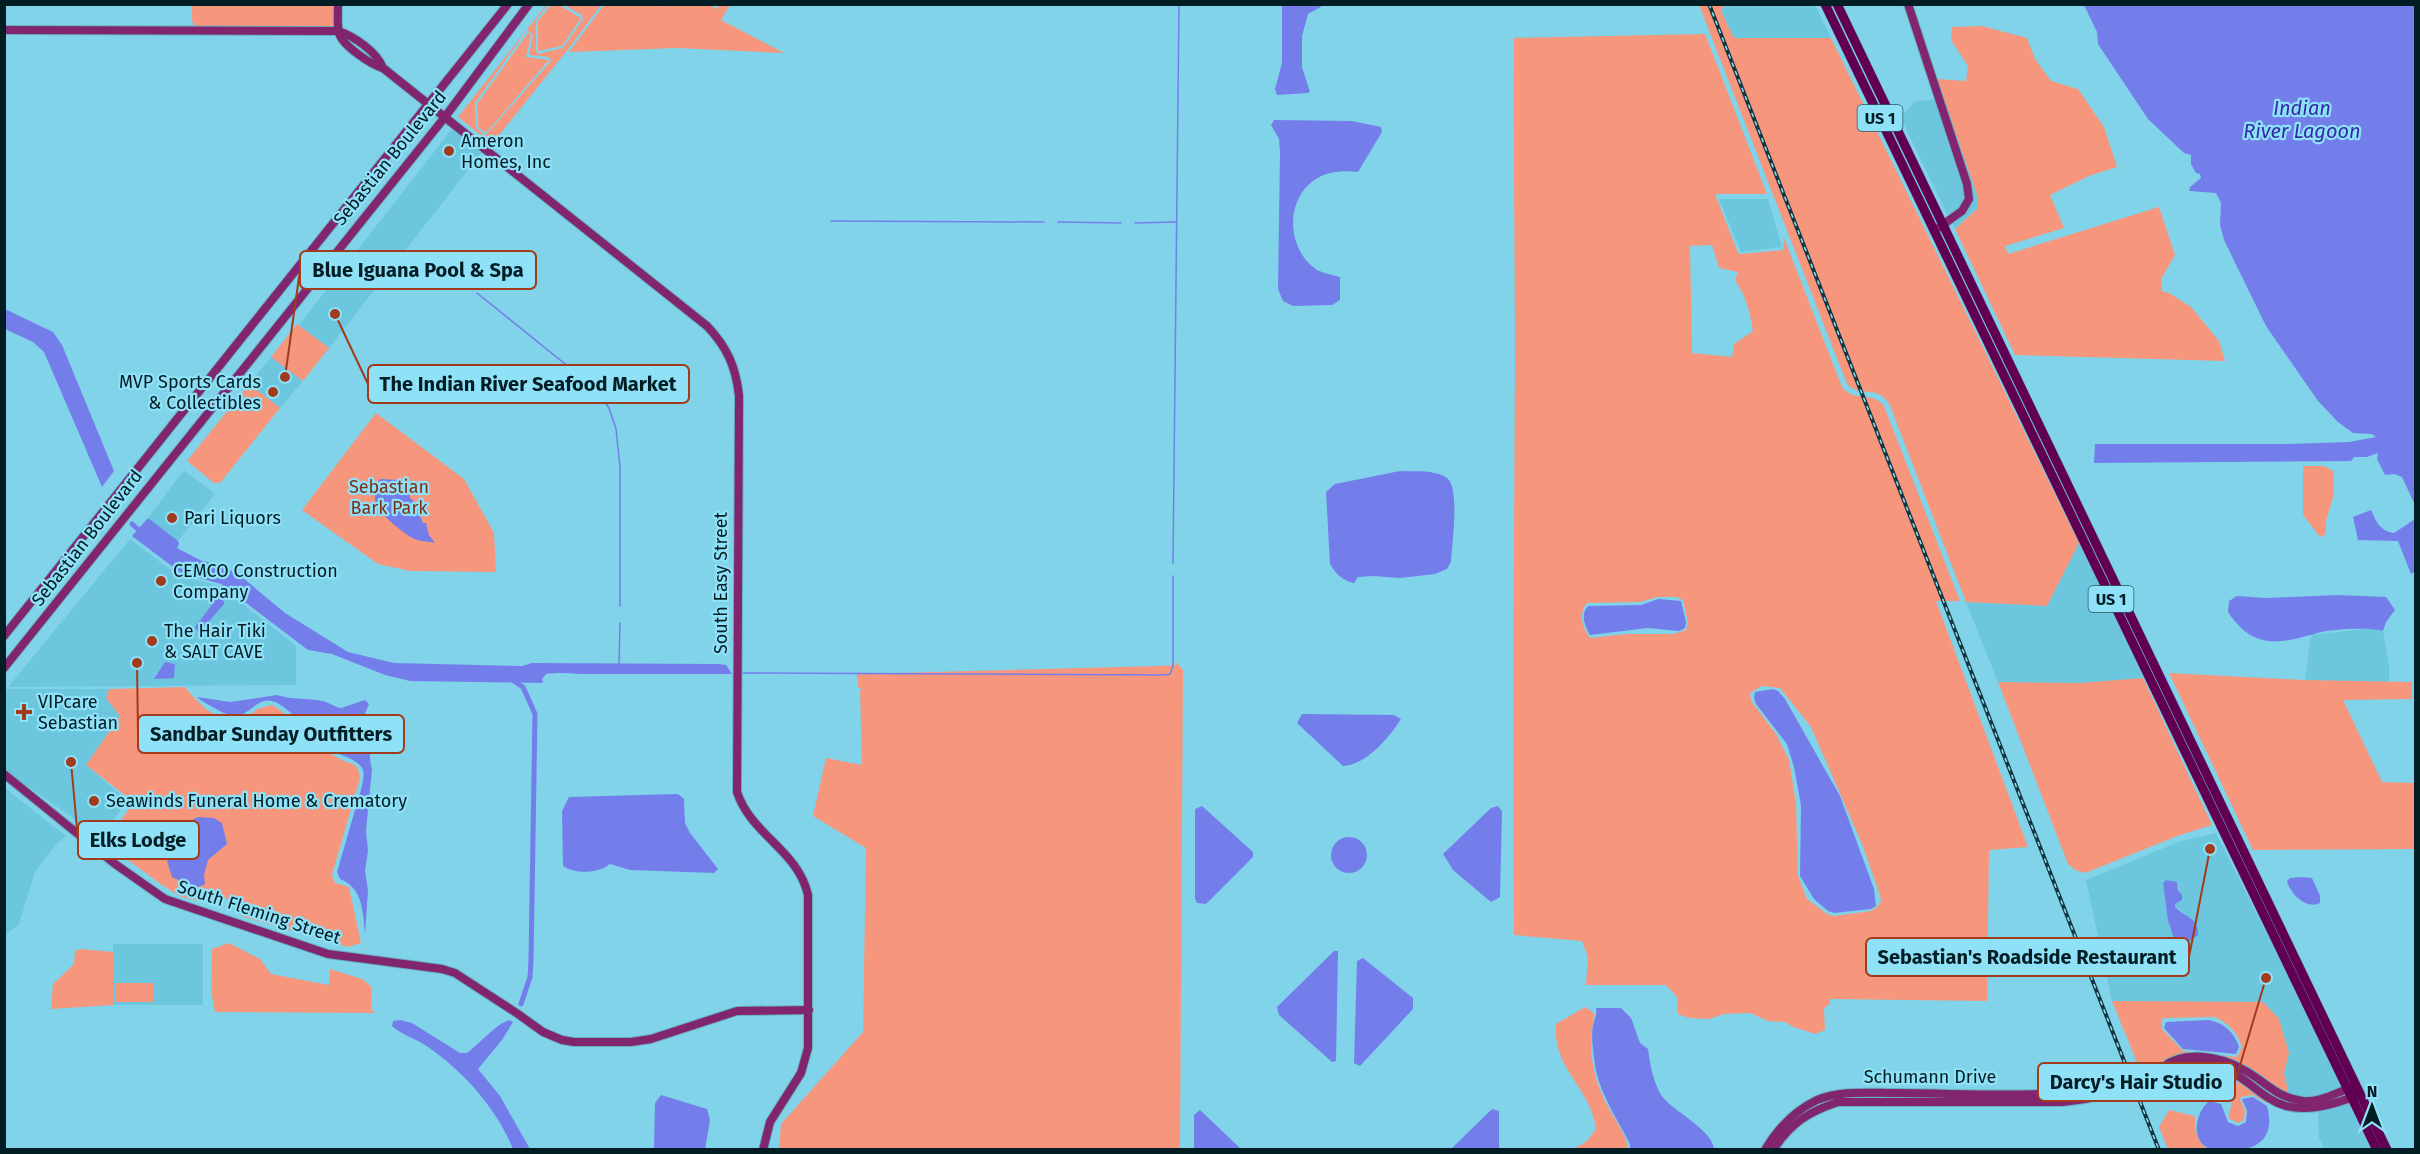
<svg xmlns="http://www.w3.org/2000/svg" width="2420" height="1154" font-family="'Fira Sans',sans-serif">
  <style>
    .built { fill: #6cc7de; fill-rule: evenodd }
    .green { fill: #f6977d; fill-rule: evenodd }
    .water { fill: #747eeb }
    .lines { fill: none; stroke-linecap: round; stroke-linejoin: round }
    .stream { stroke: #747eeb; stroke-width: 1.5 }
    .canal { stroke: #747eeb; stroke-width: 5 }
    .secondary-casing { stroke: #68afc2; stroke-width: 10 }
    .primary-casing { stroke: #68afc2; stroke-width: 10 }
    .secondary { stroke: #80256e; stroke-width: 8 }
    .primary { stroke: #610052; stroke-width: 9 }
    .rail-casing { stroke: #14363f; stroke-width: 4 }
    .rail { stroke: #8ee1f7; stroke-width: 1.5; stroke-dasharray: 4.5; stroke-linecap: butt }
    .poi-dot { fill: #a23a1c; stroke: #8ee1f7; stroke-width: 2 }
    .labels { text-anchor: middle; stroke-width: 4.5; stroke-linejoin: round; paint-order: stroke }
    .shield { fill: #8ee1f7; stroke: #2d5863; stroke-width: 1.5 }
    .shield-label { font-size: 16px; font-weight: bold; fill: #031d24 }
    .poi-label { font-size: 18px; fill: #031d24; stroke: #8ee1f7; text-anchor: start }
    .street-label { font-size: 18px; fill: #031d24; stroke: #8ee1f7 }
    .park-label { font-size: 18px; fill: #7e3019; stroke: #8ee1f7 }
    .water-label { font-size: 20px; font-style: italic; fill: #352ba9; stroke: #8ee1f7 }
    .leader { fill: none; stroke: #a23a1c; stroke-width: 2 }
    .callout-dot { fill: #a23a1c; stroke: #8ee1f7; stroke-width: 2 }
    .callout { fill: #8ee1f7; stroke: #a23a1c; stroke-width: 2 }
    .callout-label { font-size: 20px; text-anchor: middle; font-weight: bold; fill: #031d24 }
  </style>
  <rect width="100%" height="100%" fill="#81d3e9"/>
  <g class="built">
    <path d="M1724 5H1815L1831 38H1734L1721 11Z"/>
    <path d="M1941 98H1944L1977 195 1978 208 1955 229 1952 223 1971 201Z"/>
    <path d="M1936 99 1964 185 1966 199 1960 209 1949 218 1901 118 1914 102Z"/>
    <path d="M452 129 482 152 329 348 299 325Z"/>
    <path d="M1719 199H1768L1782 247 1741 252Z"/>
    <path d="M271 357 303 381 280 408 249 384Z"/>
    <path d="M184 470 215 494 178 541 148 518Z"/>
    <path d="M130 539 177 575 220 586 296 646V685L8 687Z"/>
    <path d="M2079 543 2145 678 2080 683 1998 682 1966 602 2047 606Z"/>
    <path d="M2373 628 2383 631 2389 666V682L2305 680 2311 635Z"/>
    <path d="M7 689H109L106 698 120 716 86 765 128 801 100 837 5 770 4 692Z"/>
    <path d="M5 788 66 836 56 844 35 872 19 924 5 935Z"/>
    <path d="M2216 833 2278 956 2342 1088 2319 1097 2307 1098 2289 1095 2284 1073 2289 1053 2263 1002 2112 1001 2086 880 2181 841ZM2167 880 2178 884 2182 900 2175 904V907L2187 915 2176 943 2168 921 2163 883Z"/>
    <rect x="113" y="944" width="90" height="61"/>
    <path d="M2348 1102 2371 1149H2324L2319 1138 2318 1111Z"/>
  </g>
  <g class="green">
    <path d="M547 4 548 5 536 20V51L538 54 563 48 583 19 582 15 564 5H601L569 48 492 144 458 117ZM527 30 533 35 529 55 549 57 551 61 485 136 476 127 475 103Z"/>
    <path d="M192 5H335V23L333 27 199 29C189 24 192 14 192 5Z"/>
    <path d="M551 5H559L581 18 562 46 538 51V21Z"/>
    <path d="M659 5 662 7 664 4 709 5 717 9 719 5H730L721 20 784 53 677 48 569 52 604 5Z"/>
    <path d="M1699 5H1724L1721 11 1734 38H1831L2079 543 2047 606 1966 602 1889 403C1875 384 1859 398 1847 384Z"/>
    <path d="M1982 26 2027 38 2035 59 2051 81 2078 89 2104 127 2117 167 2089 176 2050 195 2064 228 2005 246 2008 254 2159 207 2175 255 2161 279 2162 291 2169 293 2191 307 2219 341 2225 361 2015 355 1955 229 1978 208 1977 195 1937 79 1966 81 1968 66 1951 40 1952 27Z"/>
    <path d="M528 33 531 35 526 57 549 60 486 133 478 127 477 104Z"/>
    <path d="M1705 34 1767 194H1715L1738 253 1741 254 1783 250 1784 238 1842 387C1856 404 1872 390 1884 406L1960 601H1936L2028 847 1989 850 1987 1001 1830 999V1004L1824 1008 1825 1030 1815 1034 1791 1026 1786 1022 1768 1021 1750 1013 1724 1014 1709 1019 1689 1018 1678 1014 1677 997 1666 985H1586L1588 957 1582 941 1514 935C1512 744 1514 554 1515 364 1515 255 1513 147 1514 38ZM1712 245 1719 268 1738 272 1735 280C1746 297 1750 311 1753 331L1734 344 1732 357 1692 353 1690 246ZM1658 597H1676L1683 600 1688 623 1686 630 1673 634H1626L1590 638C1582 627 1578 614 1587 603L1640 602ZM1762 686 1780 688 1811 727 1862 844 1880 895 1881 901 1877 907 1871 911 1834 916 1827 914 1807 899 1798 876 1796 803 1789 760 1776 734 1751 701 1750 693Z"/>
    <path d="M297 324 329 348 303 381 271 357Z"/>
    <path d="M249 384 280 408 220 483H214L187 461Z"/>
    <path d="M376 413 464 479 494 533 496 572 410 571 378 564 302 510Z"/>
    <path d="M2303 466H2324L2333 471 2334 494 2326 521V534L2320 537 2303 515Z"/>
    <path d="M1176 662 1183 670 1180 1149H779L781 1124 863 1032 866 848 813 816 826 758 862 765 860 690H863L858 687 857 674 1159 666 1176 665Z"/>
    <path d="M2169 673 2305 680 2412 682V699L2343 700 2382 782 2415 783V849L2253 850Z"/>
    <path d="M2143 678 2212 825 2180 835 2085 873 2075 870 2068 864 1998 682 2080 683Z"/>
    <path d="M185 687C201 707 216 721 243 722L257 709 272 705C288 715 288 718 300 730 310 740 326 752 338 758 351 766 358 760 360 778L332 875 335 883 349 887 361 943 348 947 241 916 244 903 224 898 216 905 182 897 162 885 105 843 129 809 131 800 86 765 120 716 106 698 109 689Z"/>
    <path d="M229 943 260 959 271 974 329 985 330 969 362 979 372 987 371 1009 376 1013 215 1012 211 991 212 949Z"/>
    <path d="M82 949 113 952V1005L51 1009 53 984 74 964 75 951Z"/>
    <rect x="115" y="983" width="39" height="19"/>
    <path d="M2112 1001 2263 1002 2279 1019 2289 1053 2284 1073 2289 1095 2258 1077 2175 1057 2141 1072ZM2215 1017C2229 1024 2237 1032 2242 1047L2237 1057 2183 1051 2162 1029V1019L2167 1018Z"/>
    <path d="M1585 1007 1595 1014C1586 1049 1593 1081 1611 1112 1617 1123 1627 1137 1628 1149H1574L1587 1141 1596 1129C1591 1087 1552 1069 1556 1024Z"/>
    <path d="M2238 1078 2266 1100V1103L2253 1095 2241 1097 2240 1099 2245 1111 2244 1120 2238 1123 2228 1118Z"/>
    <path d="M2169 1110 2195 1116C2194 1130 2197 1141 2207 1149H2168L2159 1127Z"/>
  </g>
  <g class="water">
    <path d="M1282 5H1324L1308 14 1302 36V67L1310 92 1307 93 1277 95 1275 89 1282 63Z"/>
    <path d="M2084 5H2415V505L2402 477 2394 474 2385 475 2377 459 2378 453 2367 457H2354L2351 461 2094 463 2095 444H2287L2349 442 2376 437 2372 434 2353 433 2338 422 2318 401 2266 326 2224 240 2220 225 2221 203 2216 193 2189 191 2190 187 2201 178 2200 174 2196 173 2191 164V155L2184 153 2148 119 2098 44 2097 32Z"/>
    <path d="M1274 120 1352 121 1381 127 1382 132 1358 172C1349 171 1339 171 1330 173 1286 184 1281 246 1317 270 1323 273 1333 275 1340 277V300L1332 305 1293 306 1283 301 1278 289 1280 152 1279 139 1271 125Z"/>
    <path d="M5 309 53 332 62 345 114 471 102 487 44 352 33 342 5 329Z"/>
    <path d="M1400 471C1414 472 1434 469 1447 478 1460 487 1452 545 1451 562L1447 569 1435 574 1400 578 1373 576 1358 577 1354 583C1343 581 1335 573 1330 564L1326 492 1335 484Z"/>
    <path d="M380 479 397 480 408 488 410 498 414 501 423 523H426L429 535 435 543C429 541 423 542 417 540 406 536 382 516 377 506 374 500 375 492 374 487Z"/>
    <path d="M2371 510C2377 523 2379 530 2394 533L2415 519V571L2411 574 2398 541 2358 540 2353 517Z"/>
    <path d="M148 518 178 541 179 544 177 548 202 561 220 564 243 578 285 613 348 652 394 663 522 666 532 663 718 664 726 665 732 674H581L548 672 542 679 543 683 410 681 385 675 332 654 308 650 221 584 181 573 132 536Z"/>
    <path d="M211 593 224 601V604L199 633 195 627 214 602Z"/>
    <path d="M2337 595 2386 597 2395 610 2386 622 2383 631C2367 627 2330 629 2314 634 2276 645 2252 648 2228 612L2229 601 2237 596 2265 598Z"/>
    <path d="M1658 599 1681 601 1686 622 1685 628 1679 631 1648 628 1590 635C1585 625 1580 615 1588 606L1641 605Z"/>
    <path d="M165 662 175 664 174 678 154 679Z"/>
    <path d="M1773 689 1778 691 1785 699 1840 796 1874 889 1876 906 1871 909 1834 913 1828 911 1814 899 1800 876 1801 805 1794 767 1787 744 1756 704 1754 698 1755 692Z"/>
    <path d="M277 695C292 700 307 698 322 701 329 702 334 707 341 708L365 700 369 704 364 716C376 733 366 751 372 769L366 831 368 851 365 871 368 890 365 934C363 912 363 888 340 879L337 872 362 786C363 780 365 773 362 768 355 757 336 755 327 747 314 736 287 706 275 702 250 694 251 729 216 709 210 705 202 702 197 697L230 702Z"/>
    <path d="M1302 714 1394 715 1401 719C1389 738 1366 765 1343 766L1297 723Z"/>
    <path d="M678 794 684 799 685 823 690 833 718 869 714 873 630 870 610 864C598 874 575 874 563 866L562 811 569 797Z"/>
    <path d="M1202 806 1253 852V857L1206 904 1197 903 1195 899V809Z"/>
    <path d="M1498 806 1502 811 1500 897 1491 902 1453 870 1443 854 1491 808Z"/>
    <path d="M199 817 214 818 222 823 227 844 208 860 204 875 205 884C194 892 183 882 172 877L167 861 193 819Z"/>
    <circle cx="1349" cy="855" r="18"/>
    <path d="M2301 877 2312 878 2320 896V903C2307 910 2290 894 2287 881L2290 878Z"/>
    <path d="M2166 880 2177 882 2178 890 2182 895V900L2175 904V907C2185 917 2199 918 2198 935L2185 944H2176L2168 921 2163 883Z"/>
    <path d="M1334 951H1338L1336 1061 1332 1062 1279 1015 1277 1007Z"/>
    <path d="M1363 958 1413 998V1009L1360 1066 1354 1063 1357 961Z"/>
    <path d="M1596 1008H1621L1631 1018 1640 1043 1648 1049C1650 1064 1653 1081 1661 1095 1672 1111 1711 1128 1714 1149H1630V1144C1616 1116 1597 1090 1594 1058 1593 1049 1591 1035 1593 1025 1595 1018 1597 1016 1596 1008Z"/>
    <path d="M400 1020 412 1023 460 1053H467C480 1043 495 1025 509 1020L513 1022 502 1040 478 1069 500 1096 530 1149H513C497 1109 464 1072 428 1047 417 1039 402 1035 392 1026L393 1021Z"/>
    <path d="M2208 1020C2223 1022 2235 1033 2239 1047L2236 1054 2183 1049 2164 1028 2166 1022Z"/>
    <path d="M661 1095 707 1109 710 1120 705 1149H654L655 1103Z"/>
    <path d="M2253 1097 2267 1106C2275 1135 2261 1150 2232 1150 2226 1150 2219 1151 2213 1150 2190 1144 2194 1114 2209 1101L2221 1104 2228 1122 2238 1126 2246 1122 2247 1111 2242 1099Z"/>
    <path d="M1492 1109 1499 1111V1149H1451Z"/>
    <path d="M1200 1110 1241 1149H1194V1115Z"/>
  </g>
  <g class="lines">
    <g class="stream">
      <path d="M831 221 1044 222"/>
      <path d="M1058 222 1121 223"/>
      <path d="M1135 223 1176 222"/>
      <path d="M477 293 595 388 609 408 616 429 620 467V606"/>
      <path d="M1173 563 1179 4"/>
      <path d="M619 664 620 623"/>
      <path d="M545 673 564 672"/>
      <path d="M743 673 1165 675 1170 674 1173 666V576"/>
    </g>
    <g class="canal">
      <path d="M132 524 142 533"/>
      <path d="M512 680 523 687 535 714 531 960 530 977 521 1004"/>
    </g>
    <g class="secondary-casing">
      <g id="secondary">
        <path d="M338 4C338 14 337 24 339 33 342 45 371 65 383 68L707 326C727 347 736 367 739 396L737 792C751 835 798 850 808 895V1048L801 1073 770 1122 763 1150"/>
        <path d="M1908 4 1967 184 1969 199 1962 211 1934 231"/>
        <path d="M4 30 338 31C354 36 377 52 383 68"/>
        <path d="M4 636 508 4"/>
        <path d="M4 668 445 117 529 4"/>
        <path d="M4 774 115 864 165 899 328 954 442 969 455 973 518 1014 543 1032 562 1040 574 1042H631L651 1039 737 1011 809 1010"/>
        <path d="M2163 1067C2184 1050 2219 1056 2242 1069 2266 1081 2274 1097 2303 1101 2320 1103 2337 1092 2353 1087"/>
        <path d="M1765 1150C1778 1128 1794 1111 1817 1100 1840 1090 1869 1093 1894 1093 1950 1093 2007 1097 2063 1093 2081 1092 2098 1083 2116 1084"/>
        <path d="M1773 1150C1791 1123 1808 1112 1838 1102H2062C2073 1101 2084 1100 2094 1097 2104 1094 2109 1089 2118 1084 2140 1071 2180 1062 2206 1064 2242 1067 2257 1098 2286 1106 2311 1112 2335 1104 2358 1095"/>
      </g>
    </g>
    <g class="primary-casing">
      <g id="primary">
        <path d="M1825 4 2377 1150"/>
        <path d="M1837 4 2387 1150"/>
      </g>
    </g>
    <use href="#secondary" class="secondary"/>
    <use href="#primary" class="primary"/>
    <g class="rail-casing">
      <path id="rail" d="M1709 4 2159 1150"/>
    </g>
    <use href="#rail" class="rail"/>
  </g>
  <g class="poi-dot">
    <circle cx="449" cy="151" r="6"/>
    <circle cx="273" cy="392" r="6"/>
    <circle cx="172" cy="518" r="6"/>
    <circle cx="161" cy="581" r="6"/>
    <circle cx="152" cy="641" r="6"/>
    <path d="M21 703h6v6h6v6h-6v6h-6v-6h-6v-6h6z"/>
    <circle cx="94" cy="801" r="6"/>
  </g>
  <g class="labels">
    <g class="shield">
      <rect x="1857.5" y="105" width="45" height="26" rx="4.5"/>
      <rect x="2088.5" y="586" width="45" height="26" rx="4.5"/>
    </g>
    <g class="shield-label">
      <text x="1880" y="124">US 1</text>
      <text x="2111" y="605">US 1</text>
    </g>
    <g class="poi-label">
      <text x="461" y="147">Ameron<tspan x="461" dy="21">Homes, Inc</tspan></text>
      <text x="261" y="388" text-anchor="end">MVP Sports Cards<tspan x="261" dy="21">&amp; Collectibles</tspan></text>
      <text x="184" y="524">Pari Liquors</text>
      <text x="173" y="577">CEMCO Construction<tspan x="173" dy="21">Company</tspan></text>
      <text x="164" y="637">The Hair Tiki<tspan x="164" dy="21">&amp; SALT CAVE</tspan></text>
      <text x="38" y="708">VIPcare<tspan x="38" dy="21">Sebastian</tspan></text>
      <text x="106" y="807">Seawinds Funeral Home &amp; Crematory</text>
    </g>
    <g class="street-label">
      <text transform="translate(390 158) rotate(-51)" y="6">Sebastian Boulevard</text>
      <text transform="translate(87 538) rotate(-52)" y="6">Sebastian Boulevard</text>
      <text transform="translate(721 583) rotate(-90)" y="6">South Easy Street</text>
      <text transform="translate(259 912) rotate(18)" y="6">South Fleming Street</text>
      <text x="1930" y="1083">Schumann Drive</text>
    </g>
    <g class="park-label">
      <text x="389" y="493">Sebastian<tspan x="389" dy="21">Bark Park</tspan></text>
    </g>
    <g class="water-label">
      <text x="2302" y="115">Indian<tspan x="2302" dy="23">River Lagoon</tspan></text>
    </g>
  </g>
  <path class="leader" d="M285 377L300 270M335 314L368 384M137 663L138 734M71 762L78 840M2210 849L2189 957M2266 978L2235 1082"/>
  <g class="callout-dot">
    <circle cx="285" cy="377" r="6"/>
    <circle cx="335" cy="314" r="6"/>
    <circle cx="137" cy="663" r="6"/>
    <circle cx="71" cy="762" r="6"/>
    <circle cx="2210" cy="849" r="6"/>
    <circle cx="2266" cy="978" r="6"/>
  </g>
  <g class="callout">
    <rect x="300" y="251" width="236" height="38" rx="6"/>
    <rect x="368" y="365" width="321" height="38" rx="6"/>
    <rect x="138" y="715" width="266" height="38" rx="6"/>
    <rect x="78" y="821" width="121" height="38" rx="6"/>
    <rect x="1866" y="938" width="323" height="38" rx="6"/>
    <rect x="2038" y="1063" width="197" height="38" rx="6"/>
  </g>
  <g class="callout-label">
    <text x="418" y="277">Blue Iguana Pool &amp; Spa</text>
    <text x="528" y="391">The Indian River Seafood Market</text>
    <text x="271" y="741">Sandbar Sunday Outfitters</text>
    <text x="138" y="847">Elks Lodge</text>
    <text x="2027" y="964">Sebastian's Roadside Restaurant</text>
    <text x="2136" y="1089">Darcy's Hair Studio</text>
  </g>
  <rect width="2420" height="1154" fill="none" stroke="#031d24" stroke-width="12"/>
  <g transform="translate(2372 1106)" stroke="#8ee1f7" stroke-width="4.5" paint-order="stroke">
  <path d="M0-4.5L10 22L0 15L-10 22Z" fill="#031d24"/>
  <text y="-9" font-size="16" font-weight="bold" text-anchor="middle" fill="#031d24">N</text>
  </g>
</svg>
